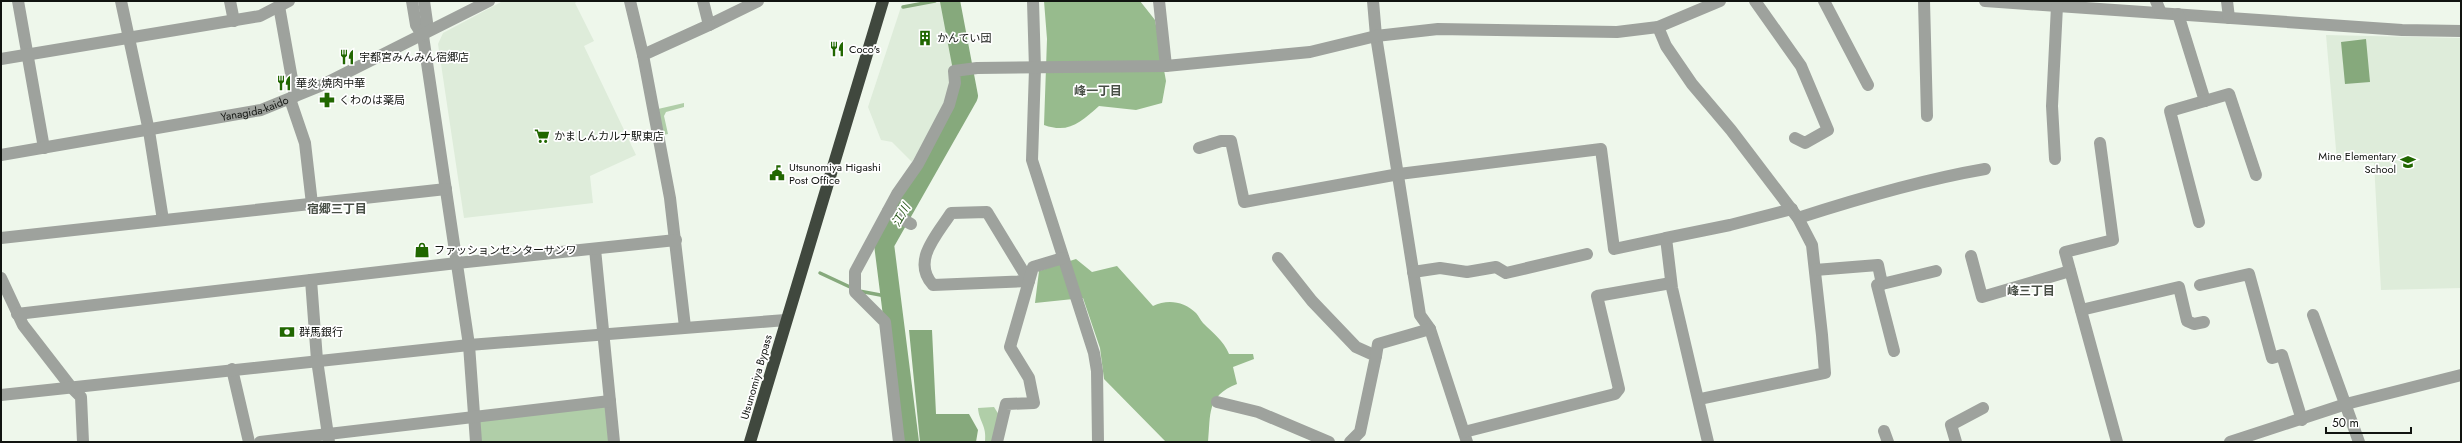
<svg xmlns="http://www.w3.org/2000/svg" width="2462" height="443" font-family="Jost,'Noto Sans JP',sans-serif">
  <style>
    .built { fill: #deecda }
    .green { fill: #b0cea8 }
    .forest { fill: #97bb8d }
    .water { fill: #86a97c }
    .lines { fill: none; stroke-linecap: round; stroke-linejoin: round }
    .stream { stroke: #86a97c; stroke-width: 3.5 }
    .river { stroke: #86a97c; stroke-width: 20 }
    .minor { stroke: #9ea29d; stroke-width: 12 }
    .highway { stroke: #40483e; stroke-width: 12 }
    .labels { text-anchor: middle; stroke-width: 3.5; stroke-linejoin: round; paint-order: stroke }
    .poi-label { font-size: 11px; fill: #111410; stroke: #fff; text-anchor: start }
    .street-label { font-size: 11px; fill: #111410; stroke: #fff }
    .neighbourhood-label { font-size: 12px; font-weight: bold; fill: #484f46; stroke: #fff }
    .water-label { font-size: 12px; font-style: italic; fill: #275618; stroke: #fff }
  </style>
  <rect width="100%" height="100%" fill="#eef7eb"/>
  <g class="built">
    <path d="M503 1H578L575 3 594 41 584 46 636 155 590 176 593 203 464 218 438 44 443 33Z"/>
    <path d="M942 2 952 63 946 102 912 162 892 142 881 140 868 107 901 7Z"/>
    <path d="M2326 35 2461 38V288L2381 290 2374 163 2337 161Z"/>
  </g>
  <g class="green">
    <path d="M684 103V107L666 112 664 116 668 134 663 135 658 109Z"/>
    <path d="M607 405 611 442H479L477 421Z"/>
    <path d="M994 407 999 415 993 442H985C987 425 979 422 978 408Z"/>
  </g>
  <g class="forest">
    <path d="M1044 1H1140L1155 20 1166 81 1162 103 1136 110 1099 106C1081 122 1069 134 1044 125L1047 39Z"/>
    <path d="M1076 259 1092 272 1117 266 1153 306C1167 299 1184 301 1196 313 1199 316 1200 320 1203 323 1214 334 1223 340 1229 354H1253L1254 359 1233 367 1237 384C1206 396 1211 414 1208 442H1166L1104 379 1100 348 1083 298 1035 303 1039 271Z"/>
  </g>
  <g class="water">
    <path d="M2366 39 2370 82 2345 84 2341 42Z"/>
    <path d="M909 330H932L936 414H969L978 430 976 442H920Z"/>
  </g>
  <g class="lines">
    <g class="stream">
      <path d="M903 7 935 1"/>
      <path d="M820 273 850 287"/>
      <path d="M859 291 891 297"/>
    </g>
    <path class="river" d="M909 442 884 244 968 96 950 1"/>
    <g class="minor">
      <path d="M18 1 44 148"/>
      <path d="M121 1 149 131 163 220"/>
      <path d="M230 1 234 21"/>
      <path d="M412 1 416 25 423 36 469 345 476 442"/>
      <path d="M630 1 643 55 670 198 685 327"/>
      <path d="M1033 1 1035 69 1032 160 1094 353 1097 371 1098 442"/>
      <path d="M1159 1 1166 66"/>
      <path d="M1373 1 1376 36 1420 315 1430 329 1467 442"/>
      <path d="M1755 1 1801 66 1828 130 1805 143 1795 138"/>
      <path d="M1824 1 1868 85"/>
      <path d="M1924 1 1927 116"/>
      <path d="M1985 1 2402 30 2461 31"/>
      <path d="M2156 1 2161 13"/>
      <path d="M2227 1 2229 18"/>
      <path d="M279 6 295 96"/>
      <path d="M2178 14 2205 101"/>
      <path d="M709 25 758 1"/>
      <path d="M1658 27 1666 46 1692 84 1731 130 1798 218 1812 245 1822 335 1825 373 1700 399"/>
      <path d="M423 36 427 22 424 1"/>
      <path d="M643 55 709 25 703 1"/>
      <path d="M1 59 260 16 289 1"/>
      <path d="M290 99 305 143 312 204"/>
      <path d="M2100 143 2113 240 2065 252 2117 442"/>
      <path d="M1199 148 1221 141H1231L1244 202 1399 174 1601 149 1614 249 1666 238 1672 288 1708 442"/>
      <path id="s1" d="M1 155 261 110 320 86 489 1"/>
      <path d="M2055 159 2052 106 2057 6"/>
      <path d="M888 211 911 224"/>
      <path d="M987 212 1029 281 933 285C911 261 937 235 951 213Z"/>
      <path d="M1798 218C1860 198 1921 180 1985 169"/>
      <path d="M2199 222 2170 111 2229 94 2256 175"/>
      <path d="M1 238 446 189"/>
      <path d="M1666 238 1730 225 1792 209"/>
      <path d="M595 249 614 442"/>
      <path d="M1971 256 1982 297 2070 271"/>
      <path d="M1278 258 1312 301 1356 347 1376 356 1360 432 1350 442"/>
      <path d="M1815 270 1878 265 1882 284 1936 271"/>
      <path d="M1413 272 1440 268 1467 272 1496 267 1506 273 1587 254"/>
      <path d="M1 278 23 325 71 387 81 397 83 442"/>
      <path d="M311 280 317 360 329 442"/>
      <path d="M1882 284 1877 285 1894 351"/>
      <path d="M2200 285 2249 274 2272 358 2282 355 2302 420"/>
      <path d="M2081 310 2179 287 2187 321 2194 324 2204 322"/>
      <path d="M17 314 457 263 676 240"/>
      <path d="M2313 315 2359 442"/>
      <path d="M1376 356 1378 344 1430 329"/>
      <path d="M232 369 249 442"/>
      <path d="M1 395 469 345 786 320"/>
      <path d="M1217 402 1258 412 1329 442"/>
      <path d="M1884 431 1888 442"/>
      <path d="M1464 432 1615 394 1619 389 1597 296 1671 283"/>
      <path d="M260 442 610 401"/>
      <path d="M899 442 885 322 855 292V272L897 194 918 164 949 105 955 83 954 71 977 68 1166 66 1310 52 1376 36 1438 29 1617 32 1658 27 1720 1"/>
      <path d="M997 442 1006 404 1034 403 1029 378 1010 347 1033 267 1063 258"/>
      <path d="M1956 442 1951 425 1983 408"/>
      <path d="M2230 442 2346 404 2461 375"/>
    </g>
    <path class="highway" d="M750 442 883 1"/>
  </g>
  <defs>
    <g id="building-bare" transform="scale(1.2)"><path d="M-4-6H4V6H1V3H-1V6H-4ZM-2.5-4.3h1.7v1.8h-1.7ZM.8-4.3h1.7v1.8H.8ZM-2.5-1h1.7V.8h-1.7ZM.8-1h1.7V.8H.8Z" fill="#216700" stroke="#fff" stroke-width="2.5" paint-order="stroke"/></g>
    <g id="restaurant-bare" transform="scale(1.2)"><path d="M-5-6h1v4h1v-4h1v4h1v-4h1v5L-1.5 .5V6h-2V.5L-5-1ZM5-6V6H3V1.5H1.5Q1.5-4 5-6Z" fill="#216700" stroke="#fff" stroke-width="2.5" paint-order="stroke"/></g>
    <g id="pharmacy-bare" transform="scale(1.2)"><path d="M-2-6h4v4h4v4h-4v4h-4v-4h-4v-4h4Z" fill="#216700" stroke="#fff" stroke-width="2.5" paint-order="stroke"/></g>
    <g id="supermarket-bare" transform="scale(1.2)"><path d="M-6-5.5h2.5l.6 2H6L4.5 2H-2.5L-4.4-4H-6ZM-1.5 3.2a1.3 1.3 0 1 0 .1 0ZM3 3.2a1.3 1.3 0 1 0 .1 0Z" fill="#216700" stroke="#fff" stroke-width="2.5" paint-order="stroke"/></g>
    <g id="school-bare" transform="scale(1.2)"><path d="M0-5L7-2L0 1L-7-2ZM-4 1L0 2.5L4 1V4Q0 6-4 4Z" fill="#216700" stroke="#fff" stroke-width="2.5" paint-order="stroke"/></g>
    <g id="civic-bare" transform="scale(1.2)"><path d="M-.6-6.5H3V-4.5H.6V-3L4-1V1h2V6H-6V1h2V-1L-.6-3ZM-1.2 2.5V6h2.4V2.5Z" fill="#216700" stroke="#fff" stroke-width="2.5" paint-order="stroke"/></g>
    <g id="shop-bare" transform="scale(1.2)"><path d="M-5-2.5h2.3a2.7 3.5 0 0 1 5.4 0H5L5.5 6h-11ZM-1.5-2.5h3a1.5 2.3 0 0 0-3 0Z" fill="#216700" stroke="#fff" stroke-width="2.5" paint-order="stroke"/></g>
    <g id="bank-bare" transform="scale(1.2)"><path d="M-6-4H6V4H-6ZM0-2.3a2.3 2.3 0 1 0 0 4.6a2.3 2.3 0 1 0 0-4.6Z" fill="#216700" stroke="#fff" stroke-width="2.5" paint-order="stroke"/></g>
  </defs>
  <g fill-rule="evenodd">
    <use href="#building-bare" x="925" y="38"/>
    <use href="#restaurant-bare" x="837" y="49"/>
    <use href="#restaurant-bare" x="347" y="57"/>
    <use href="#restaurant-bare" x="284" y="83"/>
    <use href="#pharmacy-bare" x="327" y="100"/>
    <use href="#supermarket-bare" x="542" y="136"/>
    <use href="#school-bare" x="2408" y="162"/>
    <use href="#civic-bare" x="777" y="173"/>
    <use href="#shop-bare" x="422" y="250"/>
    <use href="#bank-bare" x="287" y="332"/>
  </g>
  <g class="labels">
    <g class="poi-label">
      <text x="937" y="42">かんてい団</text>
      <text x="849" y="53">Coco's</text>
      <text x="359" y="61">宇都宮みんみん宿郷店</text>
      <text x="296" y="87">華炎 焼肉中華</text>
      <text x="339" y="104">くわのは薬局</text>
      <text x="554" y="140">かましんカルナ駅東店</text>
      <text x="2396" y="160" text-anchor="end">Mine Elementary<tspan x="2396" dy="13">School</tspan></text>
      <text x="789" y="171">Utsunomiya Higashi<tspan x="789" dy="13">Post Office</tspan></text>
      <text x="434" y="254">ファッションセンターサンワ</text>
      <text x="299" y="336">群馬銀行</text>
    </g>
    <g class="street-label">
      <text dy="4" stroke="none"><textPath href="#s1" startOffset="258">Yanagida-kaido</textPath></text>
      <text transform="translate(756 377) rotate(-74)" y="4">Utsunomiya Bypass</text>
    </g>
    <g class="neighbourhood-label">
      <text x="1098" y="95">峰一丁目</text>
      <text x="337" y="213">宿郷三丁目</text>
      <text x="2031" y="295">峰三丁目</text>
    </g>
    <g class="water-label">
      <text transform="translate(901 215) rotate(-60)" y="4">江川</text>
    </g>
  </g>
  <rect width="2462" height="443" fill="none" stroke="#111410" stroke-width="4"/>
  <path d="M2326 427v6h85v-6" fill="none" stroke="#111410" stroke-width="2"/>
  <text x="2332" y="427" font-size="12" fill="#111410" stroke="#ffffff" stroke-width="3" paint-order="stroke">50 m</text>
</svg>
